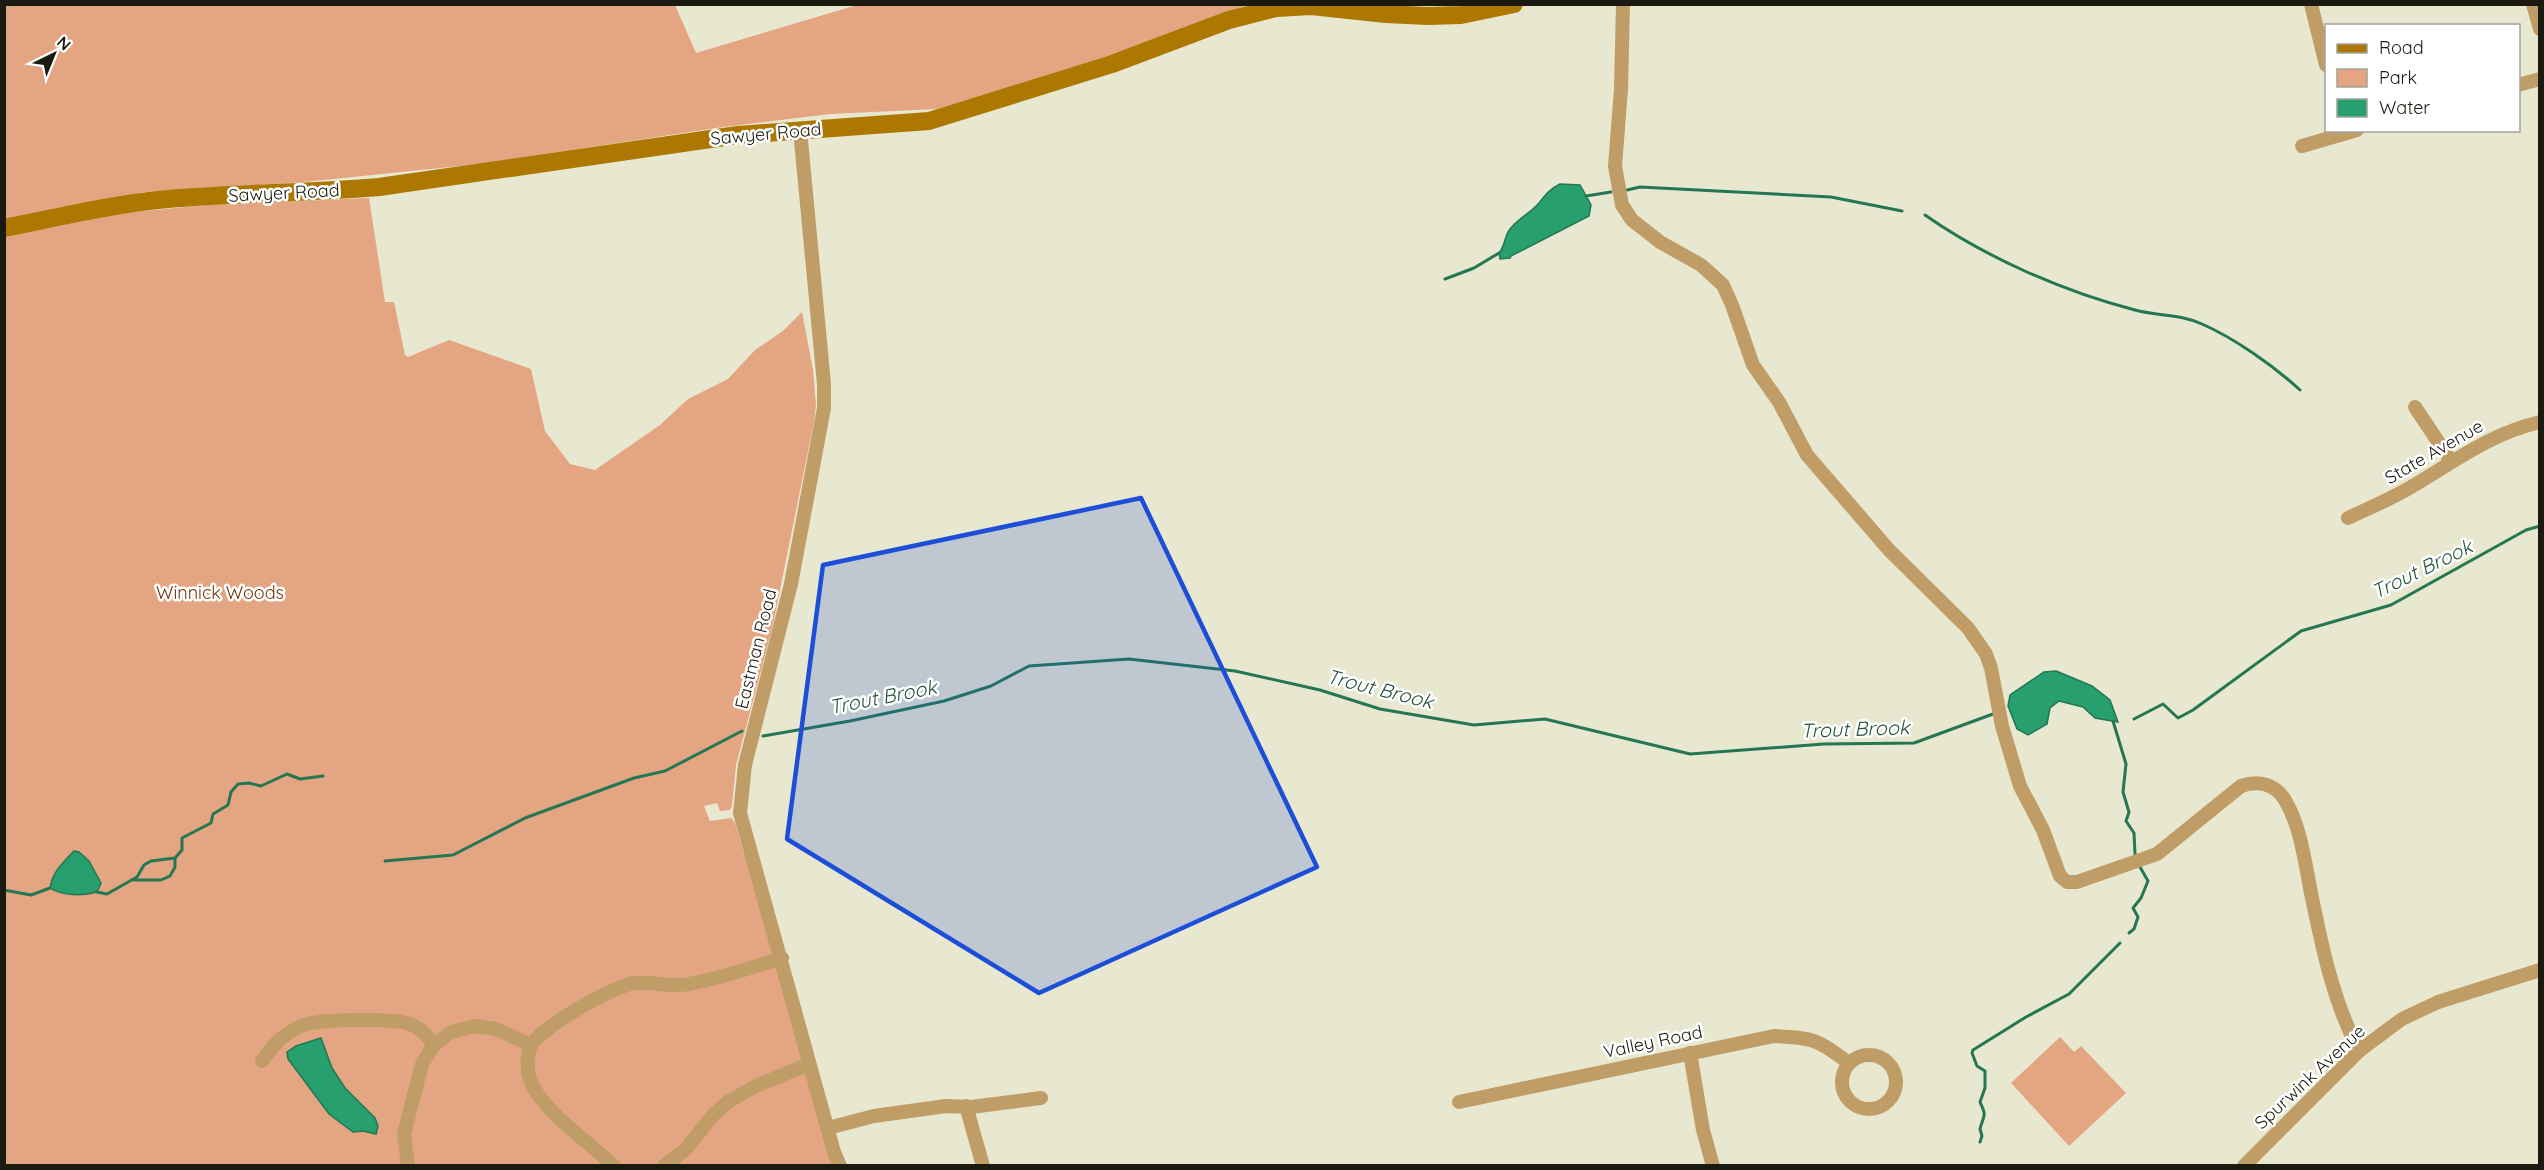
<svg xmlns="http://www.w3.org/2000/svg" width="2544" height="1170" font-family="Quicksand,sans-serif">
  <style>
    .green { fill: #e4a682 }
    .water { fill: #289f6e; stroke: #247752; stroke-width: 1.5 }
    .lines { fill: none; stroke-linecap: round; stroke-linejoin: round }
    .stream { stroke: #247752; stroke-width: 3 }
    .street { stroke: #c09d66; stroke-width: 14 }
    .secondary { stroke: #ac7801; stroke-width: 18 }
    .marked { fill: #1d4ed8; fill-opacity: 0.2; stroke: #1d4ed8; stroke-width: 4.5; stroke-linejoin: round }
    .labels { text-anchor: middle; stroke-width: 5; stroke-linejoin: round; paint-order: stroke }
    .street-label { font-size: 18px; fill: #1a1a11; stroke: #fff }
    .park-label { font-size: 18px; fill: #6e360d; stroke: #fff }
    .water-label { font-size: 20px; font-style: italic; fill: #26533e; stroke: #fff }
  </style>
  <rect width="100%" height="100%" fill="#e8e7cf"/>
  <g class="green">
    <path d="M5 5H675L696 53 857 5H1248L1108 56 937 109 830 114 716 128 479 164 304 182 145 192 5 222Z"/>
    <path d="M369 198 385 302H394L405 355 408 357 449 340 531 369 545 431 570 464 595 470 660 425 688 399 728 379 755 350 783 331 802 312 813 370 816 405 814 422 772 629 736 765 732 805 730 810 720 811 717 803 704 806 710 821 731 818 735 823 836 1165 5 1166V233L122 213 207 205Z"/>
    <path d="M2060 1037 2074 1052 2081 1046 2126 1093 2069 1146 2011 1083Z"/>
  </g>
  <g class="water">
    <path d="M1560 184 1580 185 1591 205 1589 216 1511 256 1510 258 1500 259 1499 253C1505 246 1504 239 1508 232 1516 219 1530 214 1539 203 1546 194 1550 189 1560 184Z"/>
    <path d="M2056 671 2092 686 2110 700 2118 722 2095 718 2083 707 2059 701 2050 708 2047 724 2028 735 2017 729 2008 706 2010 695 2044 672Z"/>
    <path d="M74 851 79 852 89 861 101 883 97 892C83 896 62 896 50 888 52 873 63 862 74 851Z"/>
    <path d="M321 1038 332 1068 345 1088 375 1118 378 1126 376 1134 363 1131 353 1132 329 1114 288 1059 287 1052 296 1046Z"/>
  </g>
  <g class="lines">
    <g class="stream">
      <path d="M1627 190 1640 187 1831 197 1902 211"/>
      <path d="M1586 196 1611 192"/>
      <path d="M1925 215C1985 257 2064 292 2135 310 2157 316 2181 314 2202 324 2234 338 2274 366 2300 390"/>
      <path d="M1445 279 1474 268 1499 253"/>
      <path d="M2134 719 2163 704 2178 718 2193 710 2301 631 2391 605 2526 530 2540 526"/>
      <path d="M2113 721 2126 764 2123 792 2129 812 2126 821 2134 833 2135 854"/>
      <path d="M763 736 850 721 944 701 991 686 1029 666 1129 659 1235 671 1320 690 1380 709 1474 725 1545 719 1690 754 1824 744 1914 743 1993 714"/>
      <path d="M385 861 453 855 525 818 634 778 665 771 742 731"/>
      <path d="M134 880H161L170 876 175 867V858"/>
      <path d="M4 890 31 895 50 888"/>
      <path d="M97 892 107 894 137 877 144 865 151 861 175 858 182 850V838L211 823 213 814 228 805 231 792 238 784 249 783 261 786 287 774 300 779 323 776"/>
      <path d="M2129 933 2134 929 2138 917 2133 908 2141 898 2148 881 2140 867"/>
      <path d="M1980 1142 1982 1136 1980 1129C1984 1114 1987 1117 1980 1102L1985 1088V1071L1977 1066 1972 1053 1973 1050 2026 1017 2069 994 2120 943"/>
    </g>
    <g class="street">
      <path d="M1623 4 1621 89 1615 166 1622 205 1632 220 1660 242 1701 265 1723 285 1732 305 1753 365 1779 402 1807 455 1889 550 1968 628 1986 654 1991 668 2002 726 2020 786 2043 830 2060 876 2067 882H2077L2157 854 2241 786C2259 780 2275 784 2285 800 2301 827 2305 863 2311 893 2322 947 2333 1001 2359 1051"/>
      <path d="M2311 4 2326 65"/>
      <path d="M2533 4 2540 29"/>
      <path d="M2518 85 2540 79"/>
      <path d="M800 130 824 384V408L791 584 745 765 740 813 834 1152 840 1166"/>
      <path d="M2302 146 2357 130"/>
      <path d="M2415 407 2451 461"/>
      <path d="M2348 518C2369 508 2391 499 2411 487 2454 462 2489 434 2540 422"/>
      <path d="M1690 1053 1703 1130 1713 1166"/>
      <circle cx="1869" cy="1082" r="27"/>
      <path d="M262 1061C273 1045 285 1032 304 1025 320 1019 394 1018 410 1024 421 1028 427 1036 434 1045"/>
      <path d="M1459 1102 1774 1036C1815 1038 1816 1039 1849 1063"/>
      <path d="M966 1106 983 1166"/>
      <path d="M828 1128 874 1116 946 1106 971 1107 1041 1098"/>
      <path d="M408 1166 404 1134 422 1064 433 1046 451 1032 475 1026 496 1029 531 1045"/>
      <path d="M614 1166C589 1142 544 1113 531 1082 527 1073 526 1055 531 1046 539 1028 615 985 635 983 653 981 671 988 689 984 721 978 751 968 782 958"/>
      <path d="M664 1166 685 1150 714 1114 729 1101 756 1086 809 1064"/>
      <path d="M2244 1166 2359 1051 2402 1019 2438 1002 2540 970"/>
    </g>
    <path class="secondary" d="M4 228C59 217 113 204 168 199 238 193 309 193 379 187L738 135 929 121 1112 64 1229 20 1276 8 1311 6 1386 14 1428 16 1461 15 1514 4"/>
  </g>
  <path class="marked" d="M1141 498 1317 867 1039 993 787 839 823 565Z"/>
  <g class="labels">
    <g class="street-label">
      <text transform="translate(766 134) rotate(-5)" y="6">Sawyer Road</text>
      <text transform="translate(284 193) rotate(-3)" y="6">Sawyer Road</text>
      <text transform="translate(2434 452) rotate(-30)" y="6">State Avenue</text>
      <text transform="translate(756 649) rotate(-76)" y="6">Eastman Road</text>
      <text transform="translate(1653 1042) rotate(-12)" y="6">Valley Road</text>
      <text transform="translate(2310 1077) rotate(-43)" y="6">Spurwink Avenue</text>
    </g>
    <g class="park-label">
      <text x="220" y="599">Winnick Woods</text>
    </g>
    <g class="water-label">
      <text transform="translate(2422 569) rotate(-26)" y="7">Trout Brook</text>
      <text transform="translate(1380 689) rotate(14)" y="7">Trout Brook</text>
      <text transform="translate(883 697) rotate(-11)" y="7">Trout Brook</text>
      <text transform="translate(1855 729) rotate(-2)" y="7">Trout Brook</text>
    </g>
  </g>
  <rect width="2544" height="1170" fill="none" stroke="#1a1a11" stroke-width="12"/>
  <rect x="2325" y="24" width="195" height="108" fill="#ffffff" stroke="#a3a3a0" stroke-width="1.5"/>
  <rect x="2337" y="44" width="30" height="9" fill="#ac7801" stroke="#a3a3a0" stroke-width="1.5"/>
  <text x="2379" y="54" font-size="18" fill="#1a1a11">Road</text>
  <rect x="2337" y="69" width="30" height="18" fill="#e4a682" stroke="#a3a3a0" stroke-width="1.5"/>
  <text x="2379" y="84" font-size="18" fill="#1a1a11">Park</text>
  <rect x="2337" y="99" width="30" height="18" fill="#289f6e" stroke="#a3a3a0" stroke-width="1.5"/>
  <text x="2379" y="114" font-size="18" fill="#1a1a11">Water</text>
  <g transform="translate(54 54) rotate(43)" stroke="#ffffff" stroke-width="4.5" paint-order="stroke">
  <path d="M0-4.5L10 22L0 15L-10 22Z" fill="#1a1a11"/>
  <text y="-9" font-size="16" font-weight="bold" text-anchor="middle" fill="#1a1a11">N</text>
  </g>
</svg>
